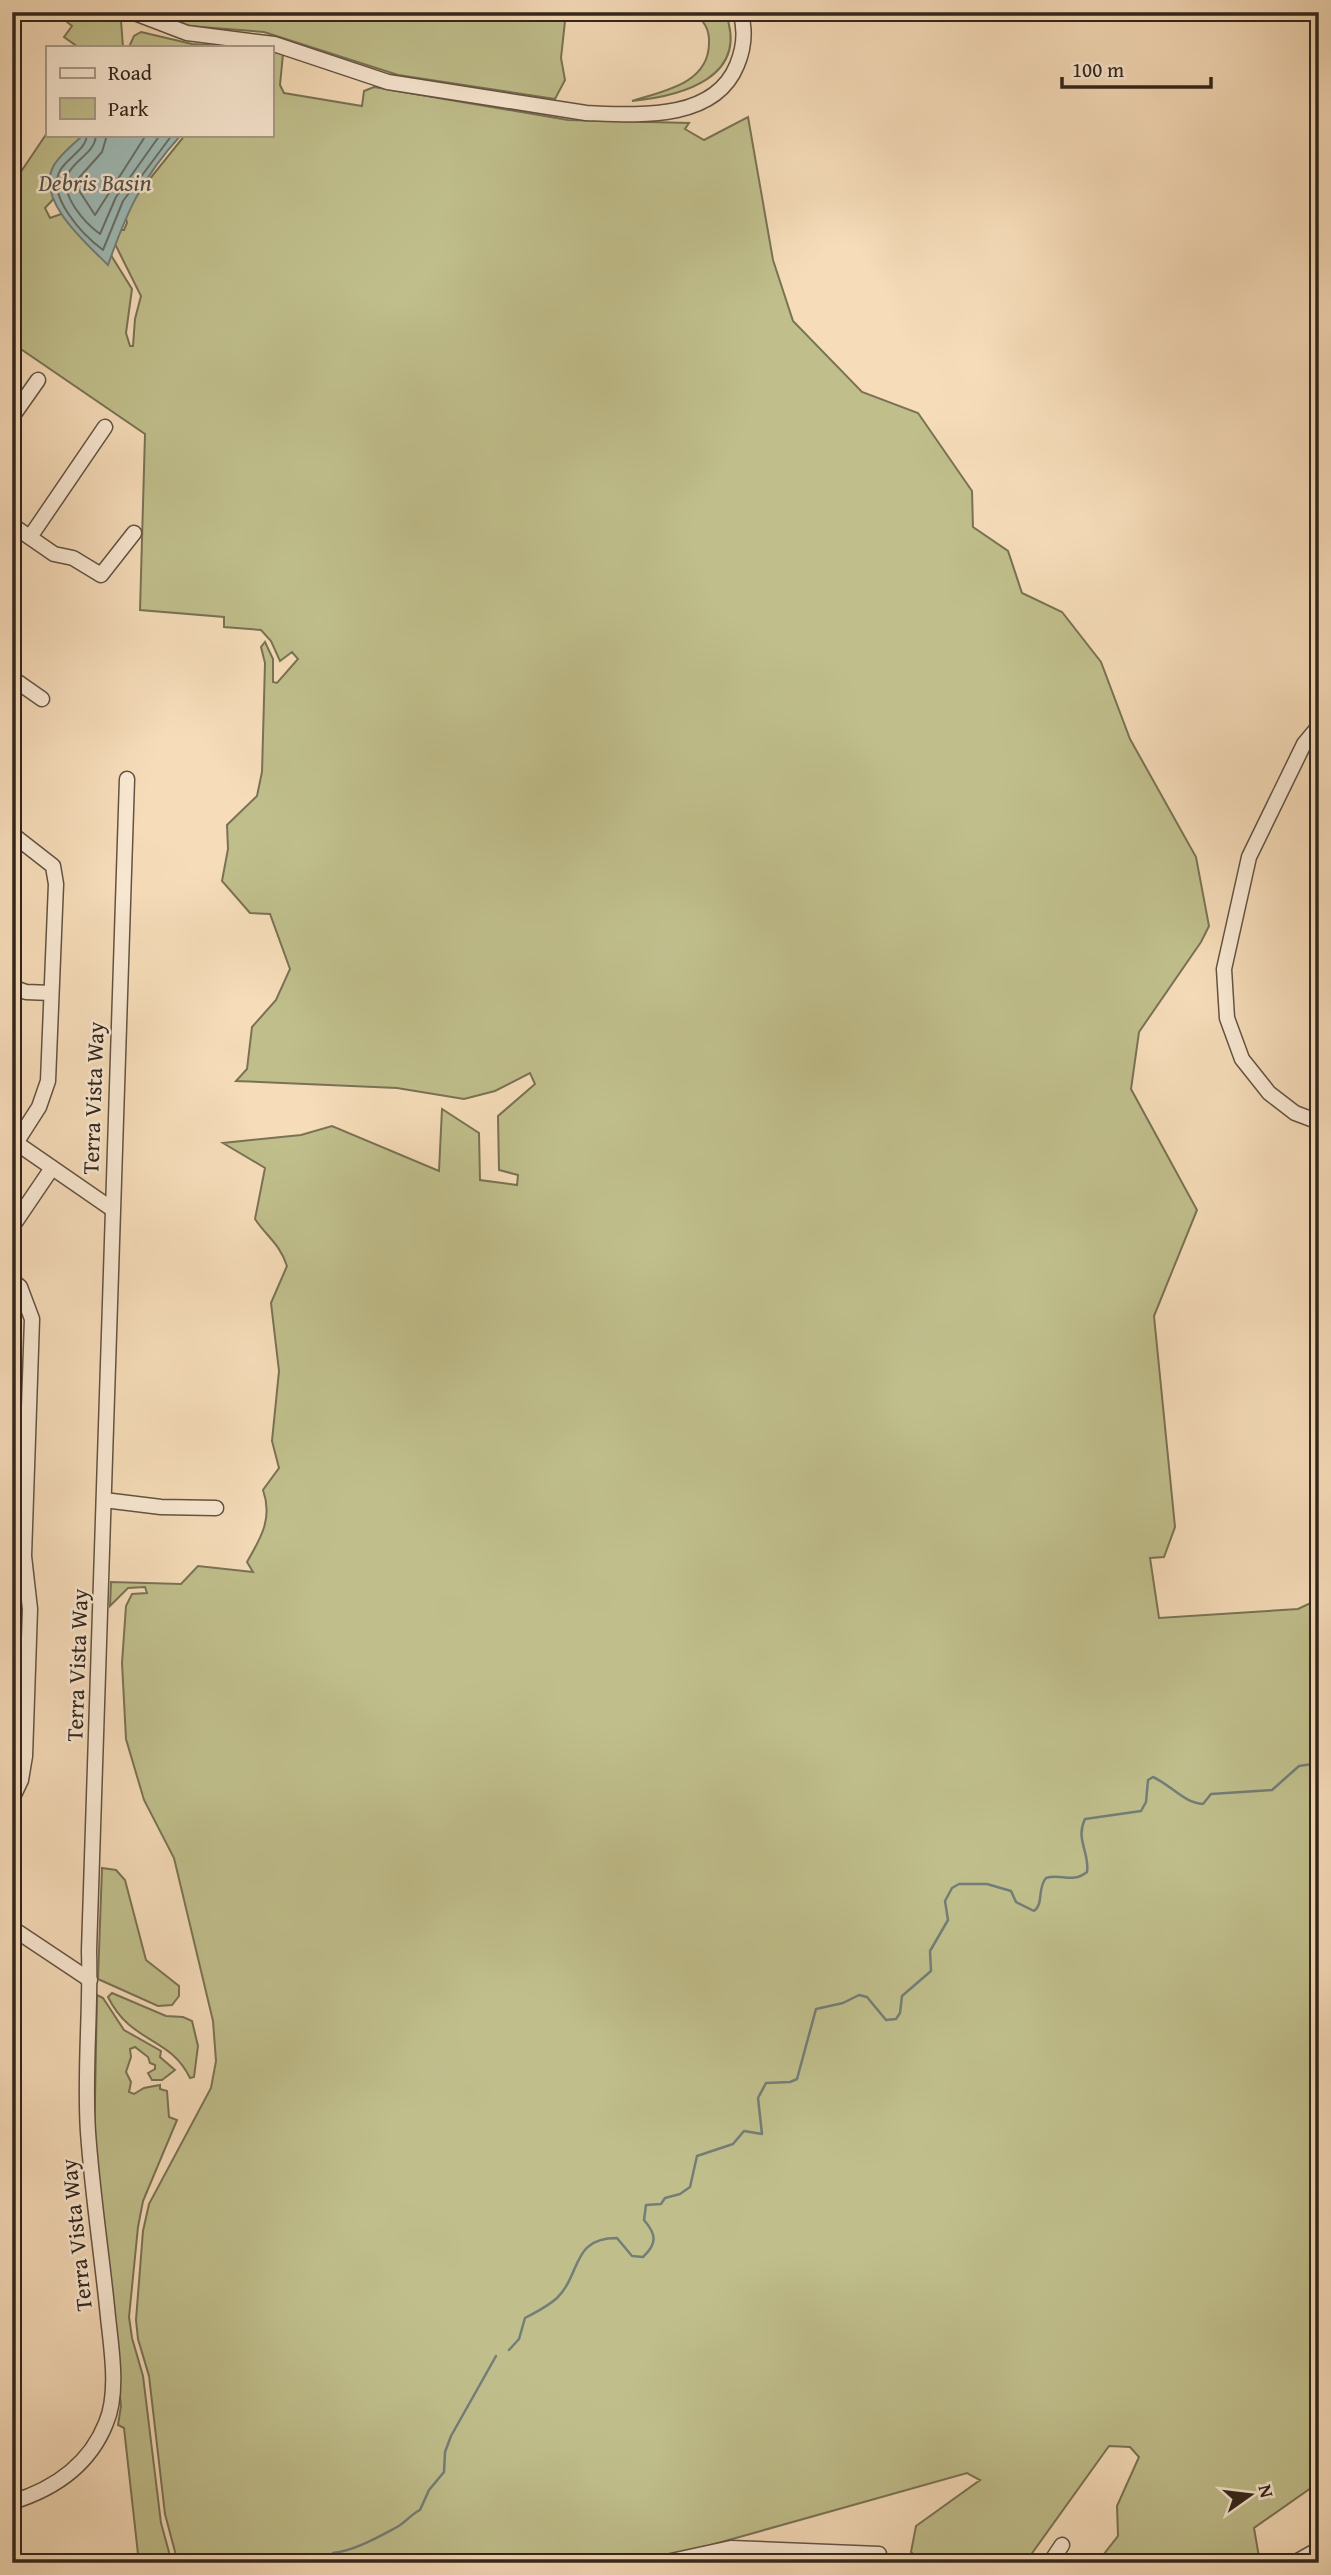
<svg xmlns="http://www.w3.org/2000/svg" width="1331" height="2575" font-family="'Gentium Book Plus',serif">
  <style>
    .green { fill: #c0bf8c; stroke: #797254; stroke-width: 2 }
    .water { fill: #9ebab6; stroke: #737e78; stroke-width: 2 }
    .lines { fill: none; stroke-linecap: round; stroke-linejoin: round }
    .shore { stroke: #687068; stroke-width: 2 }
    .stream { stroke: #737e78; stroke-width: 2.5 }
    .minor-casing { stroke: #635342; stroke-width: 17 }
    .minor { stroke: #f9e8d2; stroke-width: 14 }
    .labels { text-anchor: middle; stroke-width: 5; stroke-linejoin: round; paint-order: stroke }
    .street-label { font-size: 23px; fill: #32251b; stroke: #f9e8d2 }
    .water-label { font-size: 24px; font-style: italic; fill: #52524a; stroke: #f9e8d2 }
  </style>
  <rect width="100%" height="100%" fill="#f6dcb9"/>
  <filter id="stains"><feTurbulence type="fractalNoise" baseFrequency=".00286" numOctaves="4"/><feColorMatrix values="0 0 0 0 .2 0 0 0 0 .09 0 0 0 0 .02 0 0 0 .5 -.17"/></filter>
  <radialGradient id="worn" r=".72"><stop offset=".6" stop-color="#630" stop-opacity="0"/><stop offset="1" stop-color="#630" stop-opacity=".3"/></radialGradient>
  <g class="green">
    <path d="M71 12H113L121 21 123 47H78L64 37 72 26 67 22Z"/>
    <path d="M160 12H566L561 58 565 80 555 99 398 75 264 32 188 26Z"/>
    <path d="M693 12H725C751 78 681 96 632 101 663 91 708 84 709 44 710 29 704 21 693 12Z"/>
    <path d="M141 32 192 44 237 47H129L134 36Z"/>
    <path d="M271 51 283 54 280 85 284 93 362 106 364 91 374 87 568 120 689 123 685 129 704 140 748 117 773 260 793 321 862 392 918 413 972 491 973 527 1008 551 1022 593 1062 612 1101 662 1130 739 1196 857 1209 926 1201 942 1139 1032 1131 1089 1197 1210 1154 1316 1175 1527 1164 1557 1150 1558 1159 1618 1298 1609 1319 1599 1318 2483 1254 2528 1260 2563H1091L1100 2559 1118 2536 1117 2506 1139 2457 1130 2447 1109 2446 1025 2563H924L911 2552 916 2526 980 2480 967 2473 647 2563H178L165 2514 149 2376 138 2339 136 2320 143 2231 149 2204 211 2088 216 2061 213 2021 174 1858 144 1800 126 1739 122 1663 126 1606 132 1594 147 1593 145 1587 128 1588 110 1606 111 1582 181 1584 198 1566 253 1572 247 1562C261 1538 273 1518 263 1490L279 1468 272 1441 279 1371 271 1303 287 1266C280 1244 267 1237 255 1219L265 1168 223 1143 301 1135 332 1126 439 1171 442 1109 479 1133 480 1180 517 1185 518 1175 499 1170 498 1116 535 1084 530 1073 495 1091 464 1099 397 1088 236 1081 247 1069 252 1027 276 1000 290 969 270 914 250 913 222 881 228 849 227 825 257 796 262 772 265 663 261 647 265 642 273 659V682L277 683 298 659 292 652 280 661 271 641 261 630 224 627V617L140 610 145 434 12 343V185L47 133 85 135 61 191 45 208 50 218 81 207 132 289 126 333 130 346H133L135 319 141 296 108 230H124L127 223 124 211 185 135H271Z"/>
    <path d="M102 1868 116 1870 125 1880 146 1960 179 1986V1996L172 2005 158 2006 98 1979Z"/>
    <path d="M112 1993 166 2016 183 2017 192 2021 198 2046 194 2077 190 2078C170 2036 131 2044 108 1997Z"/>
    <path d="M97 1995 103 1998 124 2030 161 2051 160 2057 175 2070 162 2080H152L148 2073 155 2069V2065L150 2063 148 2057 135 2047 130 2049 131 2057 126 2072 131 2082 129 2092 134 2094 144 2088 160 2085V2089L167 2091 169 2117 177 2120 143 2201 138 2227 129 2317 132 2338 143 2376 161 2523 172 2563H139L124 2428 118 2425 121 2406 94 2151Z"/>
  </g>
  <path class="water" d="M83 135H181C142 178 127 211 108 265 87 244 36 201 53 167 59 155 74 144 83 135Z"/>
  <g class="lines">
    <g class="shore">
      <path d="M87 135C86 149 69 157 61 169 44 195 84 236 103 250L123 201 172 135"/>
      <path d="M96 135C95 153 75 159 68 174 59 195 85 223 100 234L116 197 160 135"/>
      <path d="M107 135 102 152 78 179V189L95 215 146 135"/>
    </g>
    <g class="stream">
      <path d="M509 2350 519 2339 525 2318C536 2312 547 2307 557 2298 582 2273 571 2238 617 2238L632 2256 643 2257C658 2243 656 2234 644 2220L646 2205 661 2204 665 2198 680 2194 690 2187 697 2156 733 2144 744 2131 762 2134 758 2098 766 2083 790 2082 797 2079 816 2009 843 2003 859 1995 867 1997 886 2020 896 2019 900 2013 902 1996 931 1971 930 1951 948 1920 945 1901 952 1888 959 1884H987L1011 1891 1016 1902 1034 1911C1044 1904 1037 1888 1046 1878 1061 1873 1072 1884 1087 1872 1090 1853 1075 1839 1085 1819L1141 1811 1146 1802 1148 1780 1153 1777C1171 1785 1184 1803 1203 1804L1211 1794 1272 1790 1299 1766 1319 1763"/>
      <path d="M328 2563 333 2553C354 2551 378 2537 397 2527 405 2523 410 2515 420 2510L429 2490 444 2472 445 2452 451 2436 496 2356"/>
    </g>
    <g class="minor-casing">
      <g id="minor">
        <path d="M132 12 187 33 274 44 388 82 586 113C636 115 714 122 737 65 744 48 746 30 740 12"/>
        <path d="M12 417 38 380"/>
        <path d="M12 525 54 554 73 558 101 575 134 533"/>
        <path d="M30 537 105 427"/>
        <path d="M12 678 42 699"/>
        <path d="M1319 726 1304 744 1249 857 1224 969 1227 1018 1242 1059 1269 1093 1295 1113 1319 1122"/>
        <path d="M12 834 53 866 56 884 48 1081 39 1107 16 1143"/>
        <path d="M12 987 26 992 51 993"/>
        <path d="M12 1140 112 1209"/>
        <path d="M12 1227 52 1168"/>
        <path d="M12 1280 20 1287 32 1319 24 1556 30 1609 25 1756 21 1780 12 1799"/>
        <path d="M104 1500 161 1507 216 1508"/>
        <path d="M12 1928 90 1980"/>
        <path d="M12 2502C54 2489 89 2466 106 2423 120 2390 110 2342 107 2307 101 2249 92 2190 88 2132 84 2072 91 2011 89 1951L127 779"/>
        <path d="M1296 2562 1319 2549"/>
        <path d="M662 2563 731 2548 879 2554 875 2563"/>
        <path d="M1050 2563 1062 2545"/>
      </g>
    </g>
    <use href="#minor" class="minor"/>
  </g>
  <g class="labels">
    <g class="street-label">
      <text transform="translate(93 1098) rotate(-88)" y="8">Terra Vista Way</text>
      <text transform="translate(77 1665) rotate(-88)" y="8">Terra Vista Way</text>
      <text transform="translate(76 2235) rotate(-96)" y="8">Terra Vista Way</text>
    </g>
    <g class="water-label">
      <text x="95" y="191">Debris Basin</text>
    </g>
  </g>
  <rect width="1331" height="2575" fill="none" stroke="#f6dcb9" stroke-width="42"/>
  <rect x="14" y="14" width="1303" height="2547" fill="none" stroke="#32251b" stroke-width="3.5"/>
  <rect x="21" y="21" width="1289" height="2533" fill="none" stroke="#32251b" stroke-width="2"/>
  <rect x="46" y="46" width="228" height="91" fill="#f9e8d2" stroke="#a99a89" stroke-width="2"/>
  <rect x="60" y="68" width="35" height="10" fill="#f9e8d2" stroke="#a99a89" stroke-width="2"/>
  <text x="108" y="80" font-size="21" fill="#32251b">Road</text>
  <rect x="60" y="98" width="35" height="21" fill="#c0bf8c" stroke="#a99a89" stroke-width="2"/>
  <text x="108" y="116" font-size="21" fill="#32251b">Park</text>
  <g transform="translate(1250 2495) rotate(76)" stroke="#f9e8d2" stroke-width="5" paint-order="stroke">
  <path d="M0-5L12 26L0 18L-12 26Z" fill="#32251b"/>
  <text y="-10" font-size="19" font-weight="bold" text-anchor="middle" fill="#32251b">N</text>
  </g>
  <path d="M1062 77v10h149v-10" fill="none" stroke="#32251b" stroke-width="3.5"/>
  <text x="1072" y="77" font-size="21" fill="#32251b" stroke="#f9e8d2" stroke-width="5" paint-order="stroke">100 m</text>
  <rect width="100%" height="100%" filter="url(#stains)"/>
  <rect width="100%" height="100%" fill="url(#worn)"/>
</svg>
